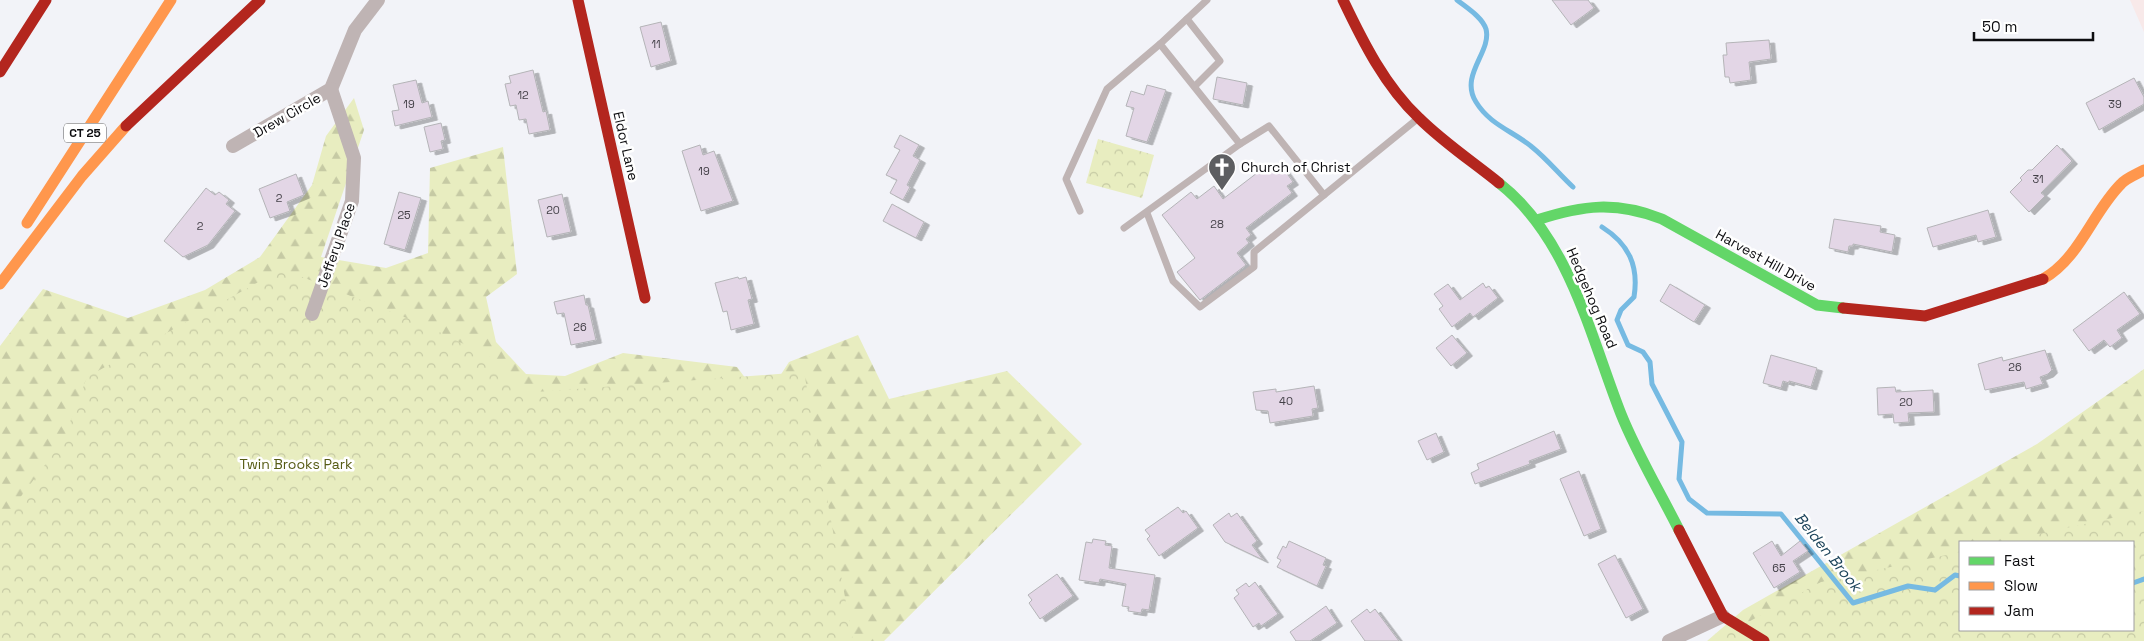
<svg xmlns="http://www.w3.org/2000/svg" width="2144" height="641" font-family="'Space Grotesk',sans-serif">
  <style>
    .education { fill: #f8e9e9 }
    .forest { fill: url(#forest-firs); fill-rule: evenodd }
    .park { fill: url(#park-crowns) }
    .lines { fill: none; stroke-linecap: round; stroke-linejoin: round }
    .stream { stroke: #76bae2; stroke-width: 5 }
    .building { fill: #e3d6e6; stroke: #b4b4b7; filter: url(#shadow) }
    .lane { stroke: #bfb4b4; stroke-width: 7 }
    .street { stroke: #bfb4b4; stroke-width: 14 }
    .fast { stroke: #63d668; stroke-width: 11 }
    .slow { stroke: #ff974d; stroke-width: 11 }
    .jam { stroke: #b3261e; stroke-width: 11 }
    .labels { text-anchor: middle; stroke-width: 5; stroke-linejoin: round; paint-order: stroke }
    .number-label { font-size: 11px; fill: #423f46 }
    .shield { fill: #fff; stroke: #565658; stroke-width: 1 }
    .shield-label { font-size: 12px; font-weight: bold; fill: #0d0d10 }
    .street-label { font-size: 14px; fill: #0d0d10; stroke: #fff }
    .poi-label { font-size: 14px; fill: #0d0d10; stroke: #fff; text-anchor: start }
    .park-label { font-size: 14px; fill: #565b15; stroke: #fff }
    .water-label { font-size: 15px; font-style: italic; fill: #1a4259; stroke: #fff }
  </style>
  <defs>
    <pattern id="forest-firs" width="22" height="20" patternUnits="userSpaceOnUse" patternTransform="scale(1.25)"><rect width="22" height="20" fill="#e8edc0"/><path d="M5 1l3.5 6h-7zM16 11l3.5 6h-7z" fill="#c6caa4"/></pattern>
    <pattern id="park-crowns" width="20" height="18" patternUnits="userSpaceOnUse" patternTransform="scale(1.25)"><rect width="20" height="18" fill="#e8edc0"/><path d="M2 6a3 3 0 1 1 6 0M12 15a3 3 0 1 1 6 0" fill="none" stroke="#c6caa4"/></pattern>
    <filter id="shadow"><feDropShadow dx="5.5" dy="3" stdDeviation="0" flood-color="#0004"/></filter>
  </defs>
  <rect width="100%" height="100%" fill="#f2f3f8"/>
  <path class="education" d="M2130 0H2144V32Z"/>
  <g class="forest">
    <path d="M354 98 364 130 321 257 386 268 428 253 430 168 503 147 517 274 486 297 496 342 526 374 565 376 623 353 737 367 749 383 778 379 789 362 858 335 889 399 1007 371 1082 444 884 641H0V346L43 289 128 318 205 290 260 257 312 185 326 136Z"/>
    <path d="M2144 369V641H1707L1743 610 2037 444ZM1960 542H2133V630H1960Z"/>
  </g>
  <g class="park">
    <path d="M1098 139 1154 155 1142 198 1086 183Z"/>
    <path d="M282 269 427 326 492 358 522 393 804 372 853 641H0V524L63 441 87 377Z"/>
    <path d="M2144 511V641H1714L1821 582 1960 552V630H2133V542H2003Z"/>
  </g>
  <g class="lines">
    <g class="stream">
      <path d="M1457 0C1467 8 1482 17 1486 29 1492 52 1459 75 1476 102 1490 125 1513 131 1532 147 1547 159 1559 174 1573 187"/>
      <path d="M1602 227C1629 244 1639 266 1634 297L1621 310 1617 320 1628 345 1643 352 1650 362 1652 384 1682 442 1679 479 1689 499 1707 513 1781 514 1853 603 1908 586 1935 590 1955 575 1960 576"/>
      <path d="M2133 583 2144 579"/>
    </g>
  </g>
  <g class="building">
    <path d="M1552 0H1588L1594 8 1571 25Z"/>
    <path d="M661 22 671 61 651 67 640 27Z"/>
    <path d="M1769 40 1771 59 1749 62 1751 80 1730 83 1729 77H1725L1723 55H1727L1726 43Z"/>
    <path d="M533 70 543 112 546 111 550 130 529 134 526 119 519 120 516 105 510 106 505 84 511 83 509 76Z"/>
    <path d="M1217 77 1247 83 1243 105 1213 99Z"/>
    <path d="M2134 78 2144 97V104L2099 130 2086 103Z"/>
    <path d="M416 80 422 103 428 101 432 117 395 126 392 111 399 110 393 85Z"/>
    <path d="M1147 85 1166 90 1147 142 1126 136 1134 108 1126 106 1131 91 1144 95Z"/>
    <path d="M441 123 445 140 441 141 443 149 430 152 424 127Z"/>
    <path d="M900 135 919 145 913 156 920 160 907 185 910 187 903 200 890 193 897 180 886 175 900 150 894 147Z"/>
    <path d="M700 145 703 155 714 151 733 201 701 211 682 151Z"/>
    <path d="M2057 145 2072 161 2041 193 2045 196 2029 212 2010 192 2022 180 2020 178 2028 170H2032Z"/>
    <path d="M1270 163 1275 170 1281 165 1293 182 1287 186 1292 193 1246 228 1251 235 1246 239 1249 243 1237 253 1246 265 1200 300 1177 272 1195 258 1162 215 1191 192 1197 199 1214 186 1223 199Z"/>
    <path d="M296 174 304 195 287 202 290 211 270 218 259 189Z"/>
    <path d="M206 188 215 195 219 192 229 200 226 204 235 211 208 245 183 257 164 241Z"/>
    <path d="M399 192 421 198 405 250 384 244Z"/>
    <path d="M562 194 571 232 547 237 538 200Z"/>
    <path d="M892 204 924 222 916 238 883 221Z"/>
    <path d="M1988 210 1996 237 1978 242 1976 235 1933 247 1927 228Z"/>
    <path d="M1834 219 1881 226 1880 232 1895 235 1892 252 1853 244V246H1849L1848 252 1829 248Z"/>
    <path d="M738 277 739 279 746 277 752 299 748 300 754 324 731 330 727 311 723 312 715 283Z"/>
    <path d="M1483 283 1486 288 1489 286 1498 298 1473 317 1470 313 1452 327 1439 309 1443 306 1434 294 1448 284 1460 300Z"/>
    <path d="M1670 284 1705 305 1694 322 1660 301Z"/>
    <path d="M2124 292 2140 314 2117 330 2122 338 2110 347 2104 340 2089 351 2073 330Z"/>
    <path d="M584 295 586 305H588L596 340 571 345 564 313 557 314 554 302Z"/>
    <path d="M1452 335 1467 353 1451 366 1436 348Z"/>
    <path d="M2045 350 2052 370 2048 374 2040 377 2043 384 2026 389 2024 382 1985 390 1978 364 2002 357 2003 361Z"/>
    <path d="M1771 355 1817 368 1811 387 1789 381V383L1783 381 1781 388 1763 383Z"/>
    <path d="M1314 386 1318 408 1312 409 1313 416 1270 423 1268 411 1256 410 1253 392 1276 389V392Z"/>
    <path d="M1895 387 1896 392 1933 390 1934 412 1908 413 1909 422 1894 423 1893 414 1878 415 1877 388Z"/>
    <path d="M1554 431 1561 449 1529 461 1530 464 1475 484 1471 473 1479 469 1477 464Z"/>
    <path d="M1436 433 1444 452 1427 460 1418 441Z"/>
    <path d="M1579 471 1601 529 1584 536 1560 479Z"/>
    <path d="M1178 507 1183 513 1186 511 1198 528 1159 556 1147 539 1150 536 1145 530Z"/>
    <path d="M1229 513 1231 517 1237 513 1257 541 1252 545 1263 560 1225 542 1213 525Z"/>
    <path d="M1093 539 1106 541 1105 545 1112 546 1109 568 1155 575 1149 610 1142 609 1141 613 1128 611 1129 607 1122 606 1126 584 1100 579 1099 583 1079 580 1086 542 1092 543Z"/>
    <path d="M1289 541 1326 558 1323 565 1326 566 1317 586 1277 567 1281 560 1277 558 1283 546 1286 548Z"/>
    <path d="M1772 541 1781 556 1800 541 1808 551 1793 561 1800 572 1774 588 1753 553Z"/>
    <path d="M1615 555 1643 609 1626 618 1598 564Z"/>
    <path d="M1057 574 1073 596 1040 619 1029 603 1032 600 1028 595Z"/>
    <path d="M1255 582 1278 614 1261 626 1259 623 1253 627 1234 598 1239 594 1236 590 1246 583 1249 587Z"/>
    <path d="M1326 606 1337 623 1310 641H1296L1290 632Z"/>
    <path d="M1367 609 1370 613 1375 609 1399 641H1365L1351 621Z"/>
  </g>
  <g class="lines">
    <g class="lane">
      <path d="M1207 0 1160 44 1240 144"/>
      <path d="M1187 19 1220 61 1195 86"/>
      <path d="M1080 211 1066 179 1107 89 1160 44"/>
      <path d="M1147 213 1173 281 1200 307 1254 267V252L1416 120"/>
      <path d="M1124 228 1240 144 1269 126 1324 195"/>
    </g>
    <g class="street">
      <path d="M233 146 331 89 355 30 378 0"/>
      <path d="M312 314 352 201 354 158 331 89"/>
      <path d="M1669 641 1723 616"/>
    </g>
    <g class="fast">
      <path d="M1499 183C1569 238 1590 335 1621 414 1637 454 1660 492 1679 530"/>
      <path d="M1537 220C1583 205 1616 201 1662 219L1817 305 1843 308"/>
    </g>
    <g class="slow">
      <path d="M27 223 171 0"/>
      <path d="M2043 279C2080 258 2092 213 2121 184 2126 178 2137 174 2144 170"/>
      <path d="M0 284 82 176 126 126"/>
    </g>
    <g class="jam">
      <path d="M578 0 645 298"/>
      <path d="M1343 0C1363 42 1385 86 1419 118 1443 142 1473 162 1499 183"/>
      <path d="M0 72 46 0"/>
      <path d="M126 126 260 0"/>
      <path d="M1843 308 1925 316 2043 279"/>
      <path d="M1679 530 1723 616 1764 641"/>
    </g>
  </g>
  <defs>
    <g id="church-pin" transform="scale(1.4375)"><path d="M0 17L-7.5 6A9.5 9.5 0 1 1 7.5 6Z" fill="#5d5e61" stroke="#fff"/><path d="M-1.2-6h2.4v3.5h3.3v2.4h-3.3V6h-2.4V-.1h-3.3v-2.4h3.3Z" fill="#fff"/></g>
  </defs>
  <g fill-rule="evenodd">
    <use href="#church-pin" x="1222" y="167"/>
  </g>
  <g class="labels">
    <g class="number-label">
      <text x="656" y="48">11</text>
      <text x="523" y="99">12</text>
      <text x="409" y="108">19</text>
      <text x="2115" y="108">39</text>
      <text x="704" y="175">19</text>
      <text x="2038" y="183">31</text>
      <text x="279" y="202">2</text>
      <text x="553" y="214">20</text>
      <text x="404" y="219">25</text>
      <text x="1217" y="228">28</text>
      <text x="200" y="230">2</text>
      <text x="580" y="331">26</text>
      <text x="2015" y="371">26</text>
      <text x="1286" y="405">40</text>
      <text x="1906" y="406">20</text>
      <text x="1779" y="572">65</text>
    </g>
    <rect class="shield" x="64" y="123.5" width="42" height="19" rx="4"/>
    <g class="shield-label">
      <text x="85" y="137">CT 25</text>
    </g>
    <g class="street-label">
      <text transform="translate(287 115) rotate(-30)" y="5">Drew Circle</text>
      <text transform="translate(626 146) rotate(77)" y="5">Eldor Lane</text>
      <text transform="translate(336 245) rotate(-71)" y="5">Jeffery Place</text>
      <text transform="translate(1766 260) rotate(29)" y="5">Harvest Hill Drive</text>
      <text transform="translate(1592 298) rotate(67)" y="5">Hedgehog Road</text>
    </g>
    <g class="poi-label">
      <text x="1241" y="172">Church of Christ</text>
    </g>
    <g class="park-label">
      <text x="296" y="469">Twin Brooks Park</text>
    </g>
    <g class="water-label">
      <text transform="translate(1828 552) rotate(51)" y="5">Belden Brook</text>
    </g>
  </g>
  <rect x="1959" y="541" width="175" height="90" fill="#ffffff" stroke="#9e9e9f"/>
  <rect x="1969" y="557" width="25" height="8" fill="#63d668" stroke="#9e9e9f"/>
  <text x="2004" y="566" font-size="15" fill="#0d0d10">Fast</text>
  <rect x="1969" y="582" width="25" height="8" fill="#ff974d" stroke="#9e9e9f"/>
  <text x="2004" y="591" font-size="15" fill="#0d0d10">Slow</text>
  <rect x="1969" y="607" width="25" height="8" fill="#b3261e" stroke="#9e9e9f"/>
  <text x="2004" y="616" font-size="15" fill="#0d0d10">Jam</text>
  <path d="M1974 32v8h119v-8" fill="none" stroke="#0d0d10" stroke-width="2.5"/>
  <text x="1982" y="32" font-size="15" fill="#0d0d10" stroke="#ffffff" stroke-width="4" paint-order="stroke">50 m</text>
</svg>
